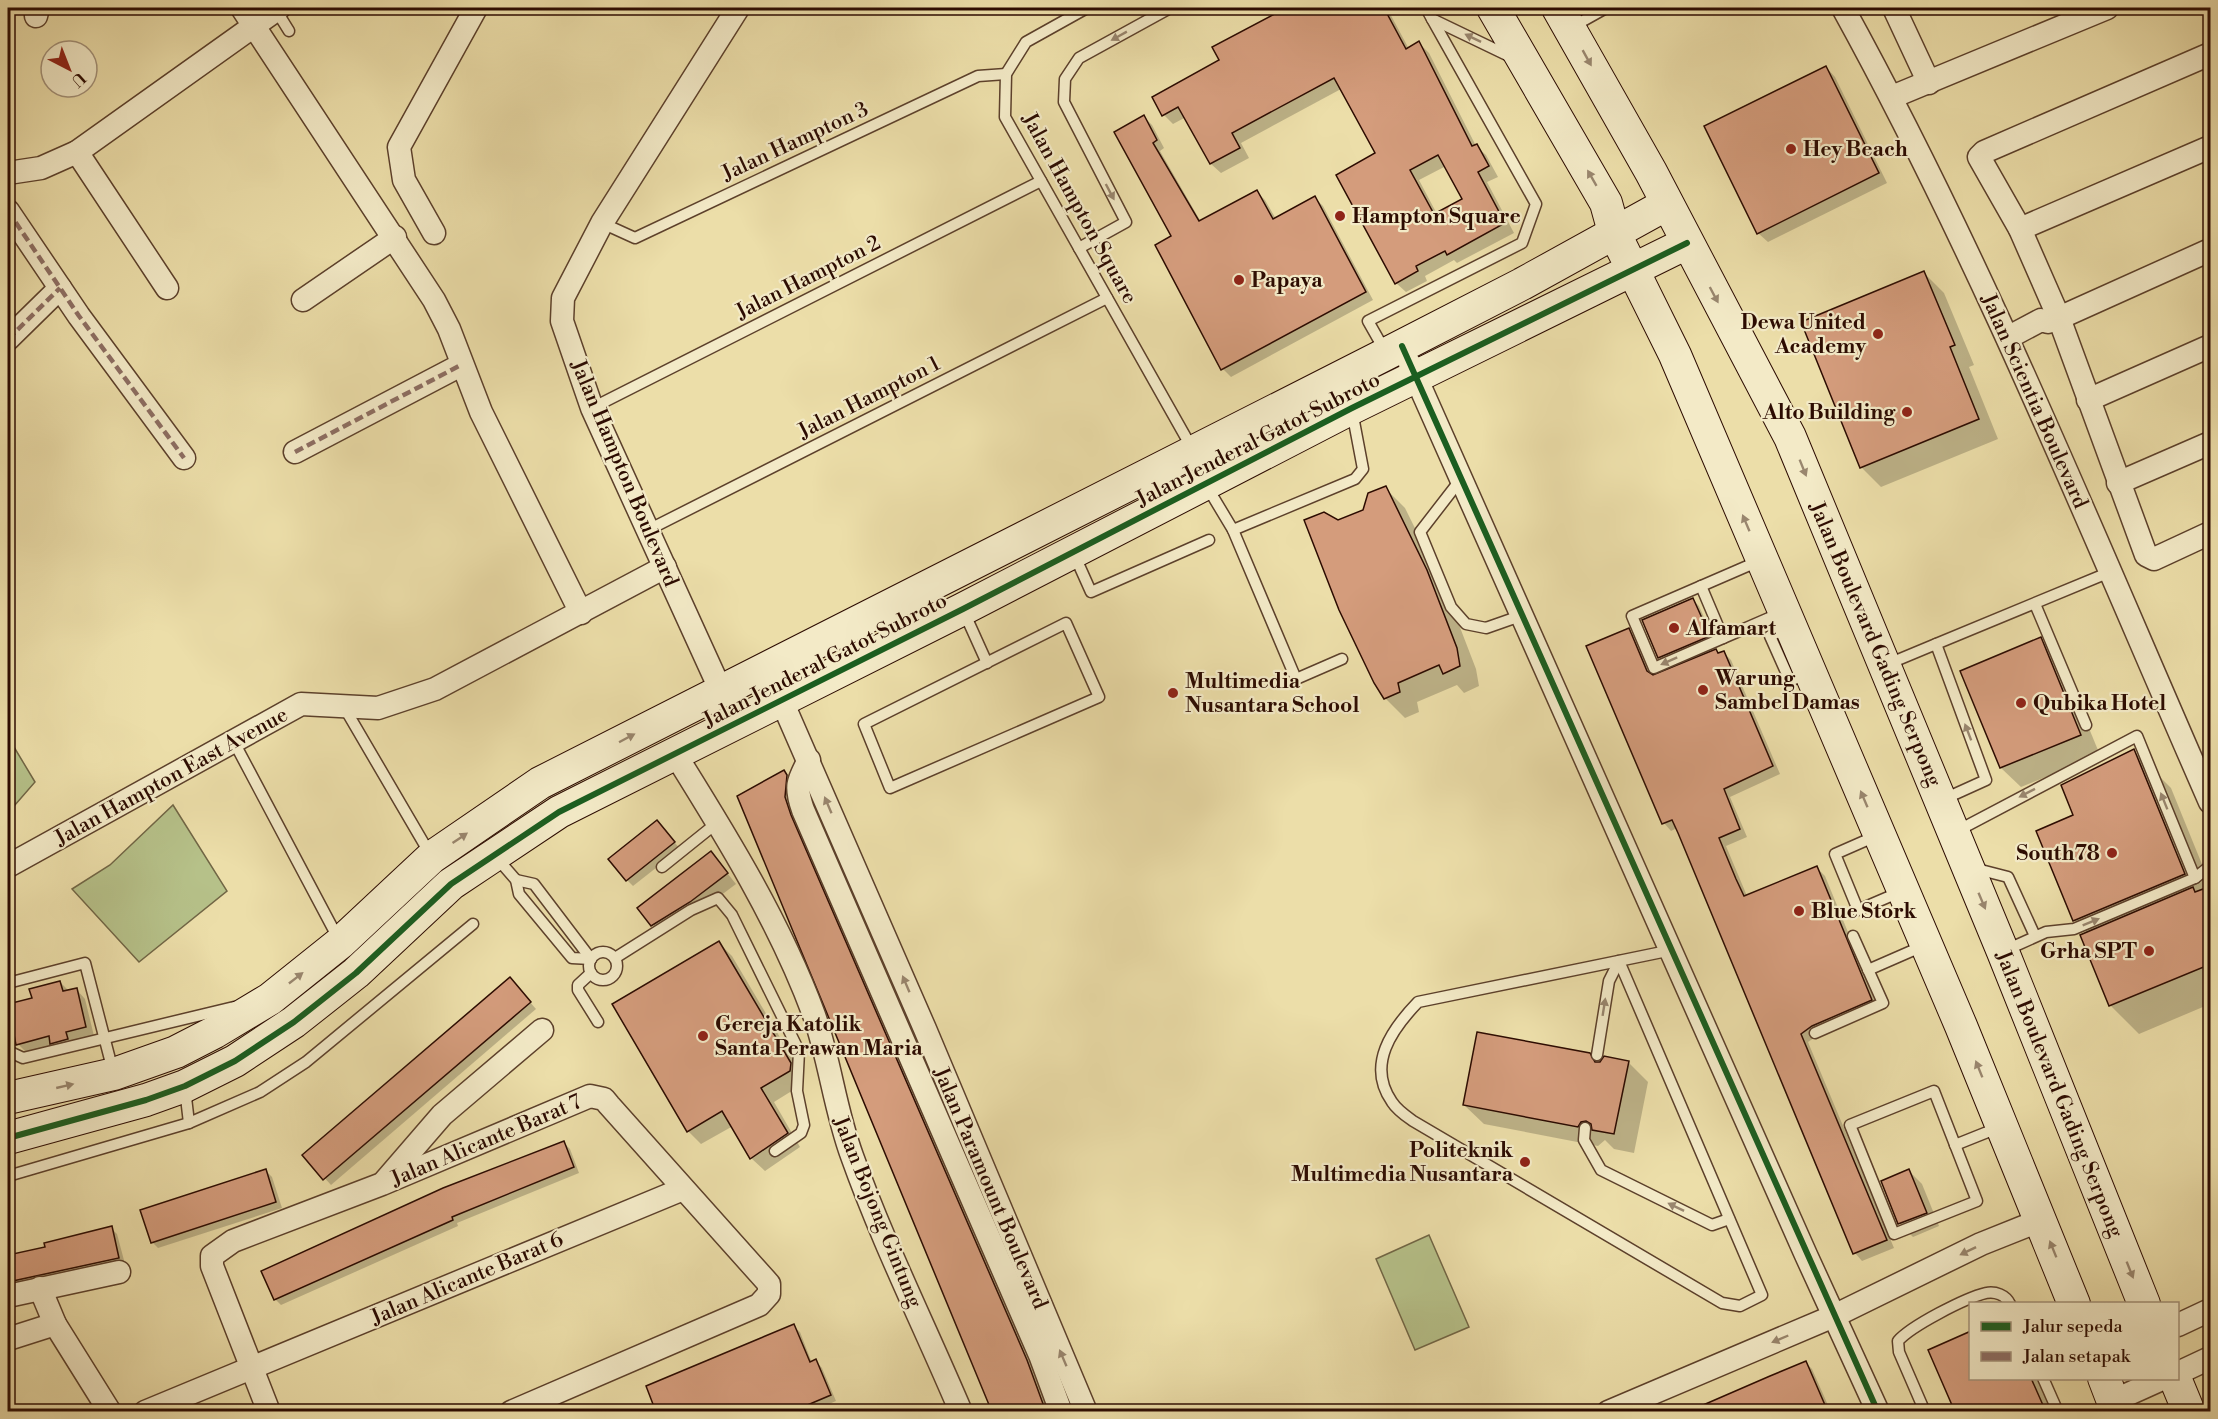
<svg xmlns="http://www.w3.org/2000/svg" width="2218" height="1419" font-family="'Libre Bodoni',serif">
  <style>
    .green { fill: #b6c189; stroke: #716645; stroke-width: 1.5 }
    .shadow { fill: #0003; fill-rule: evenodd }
    .building { fill: #d49c7c; stroke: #2c0b01; stroke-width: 1.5; fill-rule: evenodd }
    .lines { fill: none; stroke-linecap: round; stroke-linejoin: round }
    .lane-casing { stroke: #5c402b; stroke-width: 13 }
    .street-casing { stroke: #5c402b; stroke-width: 25 }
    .secondary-casing { stroke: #2c0b01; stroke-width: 34 }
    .lane { stroke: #f3eac7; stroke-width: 10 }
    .street { stroke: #f3eac7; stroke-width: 22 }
    .secondary { stroke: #f3eac7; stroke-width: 32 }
    .quiet { stroke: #8d6e63; stroke-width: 4.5; stroke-dasharray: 9 4.5; stroke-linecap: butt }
    .cycleway-casing { stroke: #f3eac7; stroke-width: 10 }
    .cycleway { stroke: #1b5e20; stroke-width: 6 }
    .oneway { fill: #99866e }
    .poi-dot { fill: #8f2418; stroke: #f3eac7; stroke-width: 2 }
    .labels { text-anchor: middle; stroke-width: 4.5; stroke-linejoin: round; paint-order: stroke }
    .street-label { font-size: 21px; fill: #2c0b01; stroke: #f3eac7 }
    .poi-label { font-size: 21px; font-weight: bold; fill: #2c0b01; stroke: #f3eac7; text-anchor: start }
  </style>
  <rect width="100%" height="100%" fill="#ecdea9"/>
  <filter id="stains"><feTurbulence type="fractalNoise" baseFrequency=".00333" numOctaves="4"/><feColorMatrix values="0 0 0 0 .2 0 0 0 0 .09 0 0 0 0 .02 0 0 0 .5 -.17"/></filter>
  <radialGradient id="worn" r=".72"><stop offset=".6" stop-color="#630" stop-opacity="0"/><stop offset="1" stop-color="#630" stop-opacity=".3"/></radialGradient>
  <g class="green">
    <path d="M8 737 35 782 8 813Z"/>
    <path d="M173 805 227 891 139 962 72 889 110 865Z"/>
    <path d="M1429 1235 1469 1327 1415 1350 1376 1259Z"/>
  </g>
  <g class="shadow">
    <path d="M1278 8H1387L1409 49 1419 43 1429 53 1476 146 1486 155 1498 177 1487 182 1514 233 1457 263 1454 260 1425 276 1427 281 1406 292 1396 283 1377 154 1341 89 1241 143 1249 158 1221 173 1211 164 1186 117 1173 124 1164 115 1221 61 1281 12ZM1446 166 1464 199 1437 214 1419 180Z"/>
    <path d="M1826 67 1835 77 1887 183 1768 242 1758 233Z"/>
    <path d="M1144 117 1152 125 1164 148 1160 151 1201 222 1257 192 1265 200 1276 219 1315 198 1323 206 1373 300 1231 377 1223 369 1173 237Z"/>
    <path d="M1924 273 1944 293 1974 365 1969 367 1998 439 1881 487 1861 467Z"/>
    <path d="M1385 488 1405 508 1446 591 1476 669 1479 686 1464 693 1457 685 1417 702 1419 712 1405 718 1385 698 1337 522 1364 511Z"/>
    <path d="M1693 600 1699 606 1715 642 1665 664 1659 657Z"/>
    <path d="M1628 629 1636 637 1653 677 1723 652 1731 660 1780 774 1730 797 1747 837 1726 846 1747 896 1817 868 1825 876 1879 1008 1820 1034 1808 1042 1894 1248 1862 1261 1855 1253 1677 828 1671 831 1664 823Z"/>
    <path d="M2040 639 2060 658 2100 755 2021 787 2001 768 1962 672Z"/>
    <path d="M2134 751 2171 788 2210 884V1004L2139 1034 2110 1005 2087 933 2075 920Z"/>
    <path d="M784 771 804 791 1058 1412H994L739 796Z"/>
    <path d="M663 828 680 849 633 886 627 880Z"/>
    <path d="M711 853 736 884 700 911 662 935 639 908Z"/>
    <path d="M719 943 732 956 804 1078 803 1084 774 1102 800 1147 765 1171 751 1158 733 1126 701 1144 688 1131Z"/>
    <path d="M60 982 69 991 76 989 85 999 94 1036 27 1053 18 1044 33 999Z"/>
    <path d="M516 986 536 1009 331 1185 304 1155Z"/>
    <path d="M1589 1055 1598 1063 1628 1062 1648 1082 1634 1153 1614 1149 1605 1140 1598 1146 1484 1124 1464 1105Z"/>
    <path d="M564 1143 570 1149 579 1173 457 1223 458 1226 281 1305 275 1299Z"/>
    <path d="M266 1171 272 1177 282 1208 158 1248 152 1242Z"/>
    <path d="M1909 1171 1922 1184 1939 1226 1913 1237 1899 1223Z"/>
    <path d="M111 1228 117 1234 125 1264 8 1290V1256L47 1249Z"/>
    <path d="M793 1326 800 1332 812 1363 816 1361 822 1368 836 1401 811 1412H658Z"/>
    <path d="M1806 1363 1812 1369 1831 1412H1691Z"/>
    <path d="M1970 1378H2038L2052 1412H1957Z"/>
  </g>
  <g class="building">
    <path d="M1286 8H1384L1406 49 1419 41 1472 146 1477 144 1489 166 1478 172 1505 223 1447 255 1445 251 1416 266 1418 271 1395 284 1336 175 1375 153 1334 78 1232 133 1240 148 1210 164 1178 107 1162 116 1152 97 1219 60 1212 47ZM1438 155 1462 199 1434 214 1410 170Z"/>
    <path d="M1826 66 1879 173 1757 234 1704 126Z"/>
    <path d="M1144 115 1157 140 1153 143 1199 221 1257 190 1273 219 1315 196 1366 292 1221 370 1155 245 1171 236 1114 132Z"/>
    <path d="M1924 271 1955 345 1950 347 1979 419 1860 468 1801 322Z"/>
    <path d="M1386 486 1427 570 1457 648 1460 666 1443 674 1439 665 1398 683 1400 692 1384 699 1374 683 1339 610 1304 520 1324 512 1338 520 1363 510 1368 493Z"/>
    <path d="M1693 598 1710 636 1658 658 1642 620Z"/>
    <path d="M1629 628 1647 671 1653 675 1716 649 1718 653 1724 651 1773 766 1724 789 1740 829 1719 838 1736 879 1744 896 1817 866 1872 1000 1812 1026 1801 1034 1887 1240 1853 1254 1678 833 1672 820 1662 824 1586 646Z"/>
    <path d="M2041 637 2081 735 2000 768 1960 671Z"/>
    <path d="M2134 749 2185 874 2073 921 2036 831 2073 815 2061 785Z"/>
    <path d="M784 770 787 775 785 797 791 815 1027 1360 1046 1412H992L737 796Z"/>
    <path d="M657 820 675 842 626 881 608 859Z"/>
    <path d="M711 851 728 873 690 902 651 926 637 908Z"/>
    <path d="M2193 887 2195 892 2203 889 2211 906V964L2109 1006 2080 935Z"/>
    <path d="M719 941 791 1063 790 1071 761 1088 788 1133 750 1159 722 1111 687 1132 612 1004Z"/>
    <path d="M510 977 531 1002 323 1180 302 1155Z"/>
    <path d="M60 981 63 991 77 988 86 1027 66 1032 68 1039 50 1044 49 1036 16 1045 8 1004 32 998 29 989Z"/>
    <path d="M1477 1032 1590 1053 1595 1062H1600L1604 1056 1629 1061 1614 1134 1592 1130 1591 1124 1586 1121 1581 1122 1578 1127 1463 1105Z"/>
    <path d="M564 1141 574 1167 452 1217 453 1220 274 1300 261 1271 443 1188Z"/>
    <path d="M266 1169 276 1202 151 1243 140 1210Z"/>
    <path d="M1909 1169 1927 1213 1898 1224 1881 1181Z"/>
    <path d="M112 1226 119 1258 8 1282V1255L45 1247 44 1243Z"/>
    <path d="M794 1324 810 1362 816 1359 831 1395 791 1412H656L646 1386Z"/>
    <path d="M1971 1331V1378H2031L2046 1412H1955L1928 1350Z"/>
    <path d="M1806 1361 1828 1412H1687L1770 1376Z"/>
  </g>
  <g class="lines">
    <g class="lane-casing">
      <g id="lane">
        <path d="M1087 8 1026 42 1006 74 1005 117 1193 450"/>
        <path d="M1426 8 1432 19 1511 57"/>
        <path d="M276 10 289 31"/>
        <path d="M1572 27 1606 8"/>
        <path d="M602 223 635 238 978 76 1006 74"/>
        <path d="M1079 248 1126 222 1064 102 1065 79 1079 58 1170 8"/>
        <path d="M1385 351 1368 321 1522 243 1536 204 1432 19"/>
        <path d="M592 408 1041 181"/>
        <path d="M1461 479 1420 532 1451 607 1466 624 1486 628 1523 615"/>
        <path d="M1206 485 1233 530 1296 679 1342 659"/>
        <path d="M648 530 1107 298"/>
        <path d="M1233 530 1355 479 1363 469 1352 411"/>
        <path d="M1074 554 1091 592 1209 540"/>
        <path d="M1759 561 1632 616 1654 668 1783 612"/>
        <path d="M1701 586 1723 638"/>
        <path d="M2035 604 2086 725"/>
        <path d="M964 612 987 663"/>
        <path d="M1066 623 1099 697 890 788 864 724Z"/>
        <path d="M1789 627 1770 636 1790 681 1807 673"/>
        <path d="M1936 644 2110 572"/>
        <path d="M1888 664 1936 644 1986 780 1944 799"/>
        <path d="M344 707 430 854"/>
        <path d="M234 742 339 940"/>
        <path d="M1957 831 2137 736 2195 878 2074 929 2046 932 2006 950"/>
        <path d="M1876 836 1835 854 1858 910 1900 892"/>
        <path d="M496 857 516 880 519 894 572 958 591 959"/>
        <path d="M662 867 718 822"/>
        <path d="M1973 868 2008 877 2035 936"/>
        <path d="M2195 878 2210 866"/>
        <path d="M516 880 534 884 591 959"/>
        <circle cx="603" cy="966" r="14"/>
        <path d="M615 958 691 910 718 898 732 915 799 1051 797 1091 804 1125 801 1133 775 1151"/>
        <path d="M1619 961 1762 1295 1740 1306 1722 1303 1413 1121C1406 1116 1397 1110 1392 1102 1366 1065 1392 1029 1418 1002L1672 950"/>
        <path d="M1868 970 1923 946"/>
        <path d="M591 973 578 985V990L598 1022"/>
        <path d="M8 983 85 963 113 1071"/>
        <path d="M1815 1033 1883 1003 1853 936"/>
        <path d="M8 1051 23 1058 234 1007"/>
        <path d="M1597 1055 1609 981 1619 961"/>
        <path d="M185 1089 189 1123"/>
        <path d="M1934 1091 1977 1201 1894 1234 1850 1125Z"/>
        <path d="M1585 1128 1584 1140 1601 1170 1712 1225 1729 1219"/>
        <path d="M1955 1145 2000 1127"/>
        <path d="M8 1176 189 1123 260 1092 306 1062 473 924"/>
        <path d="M2043 1378 2058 1412"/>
        <path d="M1925 1412 1899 1352 1898 1341C1911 1326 1965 1298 1986 1293 1995 1291 2006 1295 2010 1304"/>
      </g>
    </g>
    <g class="street-casing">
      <g id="street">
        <path d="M242 8 434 300 449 329 481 412 581 613"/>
        <path d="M1843 8C1984 264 2093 535 2210 802"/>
        <path d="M1894 8 1929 83"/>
        <path d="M36 16 38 8"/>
        <path d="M2210 54 1984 152 1979 157 2020 229 2059 318 2146 555 2154 559 2210 533"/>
        <path d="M1892 97 2107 8"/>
        <path d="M77 152 167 288"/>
        <path d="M8 173 41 168 77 152 279 8"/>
        <path d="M8 211 79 316 184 458"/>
        <path d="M2020 229 2210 147"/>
        <path d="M434 233 404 180 399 147 476 8"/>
        <path d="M303 300 395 237"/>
        <path d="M2009 337 2041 320 2048 322 2059 318 2210 250"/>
        <path d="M8 339 60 288"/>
        <path d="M1410 364 1806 1255 1878 1412"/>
        <path d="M2088 400 2210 346"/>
        <path d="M295 452 461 365"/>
        <path d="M2118 483 2210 443"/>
        <path d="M767 667 925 1029 1086 1412"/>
        <path d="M721 691 592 408 562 321 563 298 602 223 738 8"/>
        <path d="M675 754C727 837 780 923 814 1015 830 1061 835 1110 852 1156 883 1243 925 1327 961 1412"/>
        <path d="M809 760C797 782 795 787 803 810L1040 1355 1061 1412"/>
        <path d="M8 866 301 704 378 708 435 689 665 567"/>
        <path d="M385 1181 442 1115 542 1030"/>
        <path d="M40 1288 55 1324 110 1412"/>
        <path d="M8 1296 119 1272"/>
        <path d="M2178 1325 2210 1310"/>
        <path d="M8 1339 55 1324"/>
        <path d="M2178 1373 2210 1358"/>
        <path d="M2113 1401 2164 1378"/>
        <path d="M145 1412 683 1189"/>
        <path d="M269 1412 212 1266V1256L233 1241 382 1184 590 1096 604 1099 609 1105 769 1284V1294L759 1305 511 1412"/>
        <path d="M1608 1412 1834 1316 1981 1244 2041 1220"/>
      </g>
    </g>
    <g class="secondary-casing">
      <g id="secondary">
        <path d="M1493 8 1606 203 1614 232 1675 355 1961 1026 2074 1304"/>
        <path d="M1558 8 1651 172 1790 437 2003 952 2144 1304"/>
        <path d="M8 1098 114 1074 176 1052 215 1032 270 999 340 943 432 857 540 783 1386 354 1522 284 1667 204"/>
        <path d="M8 1138 146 1100 185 1086 235 1061 294 1022 356 973 451 884 559 812 963 609 1352 408 1687 243"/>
        <path d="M2104 1378 2117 1412"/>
        <path d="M2175 1378 2189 1412"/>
      </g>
    </g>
    <use href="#lane" class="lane"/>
    <use href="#street" class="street"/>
    <use href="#secondary" class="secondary"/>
    <g class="quiet">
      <path d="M8 211 79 316 184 458"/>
      <path d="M8 339 60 288"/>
      <path d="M295 452 461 365"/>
    </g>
    <g class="cycleway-casing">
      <g id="cycleway">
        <path d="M1402 346 1878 1412"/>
        <path d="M8 1138 146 1100 185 1086 235 1061 294 1022 356 973 451 884 559 812 963 609 1352 408 1687 243"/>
      </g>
    </g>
    <use href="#cycleway" class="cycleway"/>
  </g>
  <defs><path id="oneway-solid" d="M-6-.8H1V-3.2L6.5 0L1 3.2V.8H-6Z" transform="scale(1.5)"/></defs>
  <g class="oneway">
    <use href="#oneway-solid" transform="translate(1119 36) rotate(151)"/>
    <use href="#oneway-solid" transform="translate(1473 38) rotate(-154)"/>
    <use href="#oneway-solid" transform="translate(1587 58) rotate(61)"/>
    <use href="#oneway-solid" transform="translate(1592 178) rotate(-120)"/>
    <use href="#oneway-solid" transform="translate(1110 192) rotate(62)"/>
    <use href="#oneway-solid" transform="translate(1714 295) rotate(62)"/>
    <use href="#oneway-solid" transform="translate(1803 468) rotate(68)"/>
    <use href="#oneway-solid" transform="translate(1746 523) rotate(-113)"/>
    <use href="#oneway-solid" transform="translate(1669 661) rotate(156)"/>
    <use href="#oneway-solid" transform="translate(1968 732) rotate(-111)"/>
    <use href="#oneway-solid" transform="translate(627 738) rotate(-28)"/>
    <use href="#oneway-solid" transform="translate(2027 793) rotate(153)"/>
    <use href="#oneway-solid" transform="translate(1864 799) rotate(-113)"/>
    <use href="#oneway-solid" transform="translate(2164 801) rotate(-112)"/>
    <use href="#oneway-solid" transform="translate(828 805) rotate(-113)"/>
    <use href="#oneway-solid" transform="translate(460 838) rotate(-34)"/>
    <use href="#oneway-solid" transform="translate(1982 901) rotate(67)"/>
    <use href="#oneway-solid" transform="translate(2091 922) rotate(-22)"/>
    <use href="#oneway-solid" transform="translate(296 978) rotate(-38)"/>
    <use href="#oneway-solid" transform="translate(906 984) rotate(-113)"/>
    <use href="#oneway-solid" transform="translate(1604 1007) rotate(-81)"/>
    <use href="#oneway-solid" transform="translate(1979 1069) rotate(-112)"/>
    <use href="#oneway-solid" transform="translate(65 1086) rotate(-13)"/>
    <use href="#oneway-solid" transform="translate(1676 1207) rotate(-154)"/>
    <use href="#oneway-solid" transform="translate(2053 1249) rotate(-112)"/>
    <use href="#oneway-solid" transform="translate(1968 1251) rotate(154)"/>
    <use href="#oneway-solid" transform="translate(2130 1270) rotate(68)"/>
    <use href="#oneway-solid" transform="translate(1780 1339) rotate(157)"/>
    <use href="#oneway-solid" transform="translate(1063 1358) rotate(-113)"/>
  </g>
  <g class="poi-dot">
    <circle cx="1791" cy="149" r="6"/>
    <circle cx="1340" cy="216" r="6"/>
    <circle cx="1239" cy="280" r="6"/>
    <circle cx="1878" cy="334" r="6"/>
    <circle cx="1907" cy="412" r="6"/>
    <circle cx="1674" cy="628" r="6"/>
    <circle cx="1703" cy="690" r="6"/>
    <circle cx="1173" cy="693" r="6"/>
    <circle cx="2021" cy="703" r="6"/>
    <circle cx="2112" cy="853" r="6"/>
    <circle cx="1799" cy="911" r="6"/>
    <circle cx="2149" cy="951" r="6"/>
    <circle cx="703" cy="1036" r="6"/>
    <circle cx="1525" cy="1162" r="6"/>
  </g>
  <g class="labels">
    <g class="street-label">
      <text transform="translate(795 141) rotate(-25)" y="7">Jalan Hampton 3</text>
      <text transform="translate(1080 208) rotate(61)" y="7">Jalan Hampton Square</text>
      <text transform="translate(808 277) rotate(-27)" y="7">Jalan Hampton 2</text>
      <text transform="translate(869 397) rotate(-27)" y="7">Jalan Hampton 1</text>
      <text transform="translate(2035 401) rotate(66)" y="7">Jalan Scientia Boulevard</text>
      <text transform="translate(1258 439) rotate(-27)" y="7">Jalan Jenderal Gatot Subroto</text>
      <text transform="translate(625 473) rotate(67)" y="7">Jalan Hampton Boulevard</text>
      <text transform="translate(1876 644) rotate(67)" y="7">Jalan Boulevard Gading Serpong</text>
      <text transform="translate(825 660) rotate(-27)" y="7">Jalan Jenderal Gatot Subroto</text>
      <text transform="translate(171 776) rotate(-29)" y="7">Jalan Hampton East Avenue</text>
      <text transform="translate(2060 1094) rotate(68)" y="7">Jalan Boulevard Gading Serpong</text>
      <text transform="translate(486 1140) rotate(-23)" y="7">Jalan Alicante Barat 7</text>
      <text transform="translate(991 1188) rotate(67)" y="7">Jalan Paramount Boulevard</text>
      <text transform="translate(878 1212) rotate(68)" y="7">Jalan Bojong Gintung</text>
      <text transform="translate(467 1278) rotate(-23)" y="7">Jalan Alicante Barat 6</text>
    </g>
    <g class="poi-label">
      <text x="1803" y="156">Hey Beach</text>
      <text x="1352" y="223">Hampton Square</text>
      <text x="1251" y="287">Papaya</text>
      <text x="1866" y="329" text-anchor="end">Dewa United<tspan x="1866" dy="24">Academy</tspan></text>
      <text x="1895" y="419" text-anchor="end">Alto Building</text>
      <text x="1686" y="635">Alfamart</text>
      <text x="1715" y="685">Warung<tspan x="1715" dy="24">Sambel Damas</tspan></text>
      <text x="1185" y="688">Multimedia<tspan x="1185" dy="24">Nusantara School</tspan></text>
      <text x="2033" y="710">Qubika Hotel</text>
      <text x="2100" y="860" text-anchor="end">South78</text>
      <text x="1811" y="918">Blue Stork</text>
      <text x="2137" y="958" text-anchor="end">Grha SPT</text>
      <text x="715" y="1031">Gereja Katolik<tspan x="715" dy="24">Santa Perawan Maria</tspan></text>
      <text x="1513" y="1157" text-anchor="end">Politeknik<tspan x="1513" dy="24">Multimedia Nusantara</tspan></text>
    </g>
  </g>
  <rect width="2218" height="1419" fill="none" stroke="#ecdea9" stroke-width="30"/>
  <rect x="9" y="9" width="2200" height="1401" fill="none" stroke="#2c0b01" stroke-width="3"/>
  <rect x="15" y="15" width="2188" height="1389" fill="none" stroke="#2c0b01" stroke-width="1.5"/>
  <rect x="1969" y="1302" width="210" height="78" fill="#f3eac7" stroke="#a39178" stroke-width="1.5"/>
  <rect x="1981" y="1322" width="30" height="9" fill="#1b5e20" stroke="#a39178" stroke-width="1.5"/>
  <text x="2023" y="1332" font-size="18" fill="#2c0b01">Jalur sepeda</text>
  <rect x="1981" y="1352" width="30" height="9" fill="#8d6e63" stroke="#a39178" stroke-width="1.5"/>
  <text x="2023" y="1362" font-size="18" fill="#2c0b01">Jalan setapak</text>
  <g transform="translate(69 69) rotate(138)"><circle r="28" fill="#f3eac7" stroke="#a39178" stroke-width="1.5"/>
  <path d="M0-4.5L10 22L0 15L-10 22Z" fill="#8f2418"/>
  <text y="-9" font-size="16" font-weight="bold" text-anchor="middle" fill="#2c0b01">U</text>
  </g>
  <rect width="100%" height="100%" filter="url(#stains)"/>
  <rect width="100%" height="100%" fill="url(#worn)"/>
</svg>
